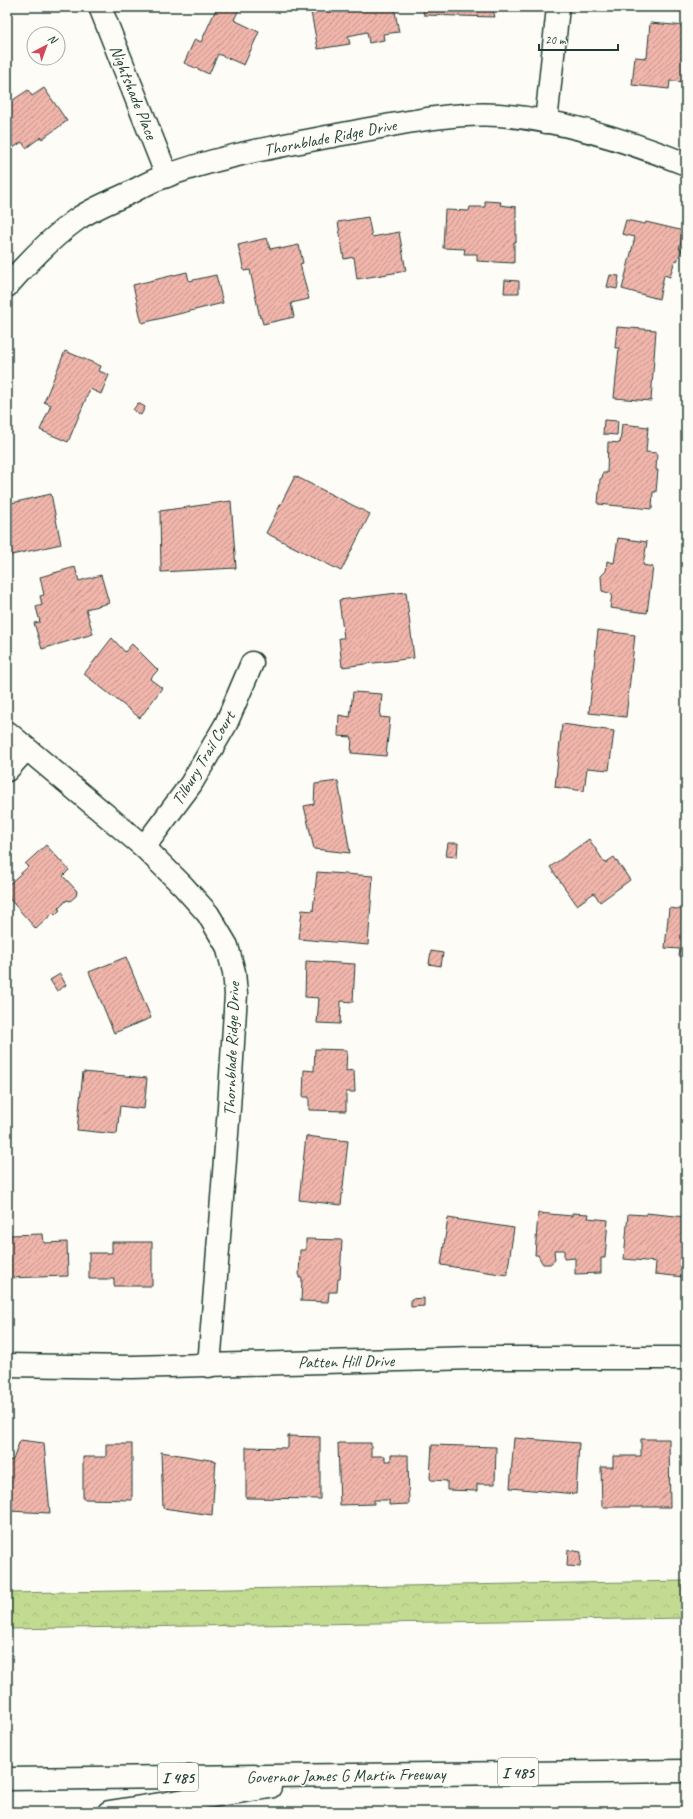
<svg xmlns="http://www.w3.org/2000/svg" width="693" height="1819" font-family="Caveat,sans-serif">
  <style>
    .forest { fill: url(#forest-crowns); stroke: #718c62 }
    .building { fill: url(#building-hatch); stroke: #1f3d34 }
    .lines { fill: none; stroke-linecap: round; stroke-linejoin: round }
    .minor-casing { stroke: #1f3d34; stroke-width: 25 }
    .highway-casing { stroke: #1f3d34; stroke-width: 25 }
    .minor { stroke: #fdfcf7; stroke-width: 22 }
    .highway { stroke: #fdfcf7; stroke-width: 22 }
    .labels { text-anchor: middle; stroke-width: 3; stroke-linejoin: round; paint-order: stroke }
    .shield { fill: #fdfcf7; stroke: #62766e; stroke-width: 1 }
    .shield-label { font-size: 16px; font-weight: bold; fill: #1f3d34 }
    .street-label { font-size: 17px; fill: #1f3d34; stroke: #fdfcf7 }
  </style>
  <defs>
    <pattern id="forest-crowns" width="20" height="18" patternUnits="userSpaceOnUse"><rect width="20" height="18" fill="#c3db91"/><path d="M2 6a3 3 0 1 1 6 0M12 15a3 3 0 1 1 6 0" fill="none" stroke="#a7bd7e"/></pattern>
    <pattern id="building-hatch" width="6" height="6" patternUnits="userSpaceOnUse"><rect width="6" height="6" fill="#f0b5ab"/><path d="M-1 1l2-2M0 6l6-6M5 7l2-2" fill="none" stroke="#c2948c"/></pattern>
  </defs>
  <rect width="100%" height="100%" fill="#fdfcf7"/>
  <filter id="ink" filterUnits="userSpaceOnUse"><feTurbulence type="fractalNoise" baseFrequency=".025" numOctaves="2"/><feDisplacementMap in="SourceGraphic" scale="8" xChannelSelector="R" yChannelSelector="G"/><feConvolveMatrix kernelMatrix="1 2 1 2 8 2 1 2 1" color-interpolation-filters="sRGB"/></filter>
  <g filter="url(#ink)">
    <path class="forest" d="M686 1581V1618L7 1629V1593Z"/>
    <g class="building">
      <path d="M217 7H240L234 20 259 32 244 65 218 54 209 74 184 63 195 39 201 42Z"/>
      <path d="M310 7H394L399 32 383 34 384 40 369 43 367 32 348 36 350 44 318 49Z"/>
      <path d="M422 7H492L495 17 424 15Z"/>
      <path d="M650 23 686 26V82L670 81 669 89 632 85 635 57 647 58Z"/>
      <path d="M44 88 67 121 42 139 41 137 26 148 22 142 7 152V104L28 90 32 96Z"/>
      <path d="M485 201 501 202 500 205 516 207V242H514V263L477 261V254H464L465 249 443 248 445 210 469 211 470 207H485Z"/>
      <path d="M368 217 372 237 399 232 406 271 357 279 354 257 344 259 338 222Z"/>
      <path d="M626 220 645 224 646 222 684 231 679 249H682L677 261 675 260 670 277 664 275 659 299 622 289 635 237 622 234Z"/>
      <path d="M267 238 270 249 280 247V249L299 245 303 263 300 264 309 299 291 303 294 317 263 324 261 317 260 318 250 270 244 271 238 245Z"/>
      <path d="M187 272 189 281 216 275 223 303 142 323 133 285Z"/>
      <path d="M610 275 619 276 617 289 607 287Z"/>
      <path d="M505 280 519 281V293H504Z"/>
      <path d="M617 327 656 330 651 401 614 398 619 348H615Z"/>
      <path d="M65 351 101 366 99 371 109 375 101 394 90 389 68 442 40 430 51 405 44 402Z"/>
      <path d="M138 403 145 407 141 415 133 410Z"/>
      <path d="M604 420 618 421 617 435 603 434Z"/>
      <path d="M622 424 648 427 646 452 657 453 656 470H658L656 492H653L652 509 598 504 600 479 602 478 603 473H607L608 442 620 443Z"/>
      <path d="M295 476 370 514 341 571 266 533Z"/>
      <path d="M51 494 61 544 7 556V527H9L7 504Z"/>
      <path d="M231 501 236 568 161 572 160 511Z"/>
      <path d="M618 538 647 542 643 565 653 567 647 613 610 608 612 594 602 591 601 576 606 571 607 561 614 563Z"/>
      <path d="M75 567 79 581 101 575 109 603 86 609 93 634 42 649 34 623 40 622 36 607 42 605 40 596 44 595 40 577Z"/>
      <path d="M406 592 414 658 342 667 339 638H344L339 600Z"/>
      <path d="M598 630 635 635 626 717 589 713Z"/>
      <path d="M112 638 125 652 132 644 158 670 150 679 162 688 140 718 84 674Z"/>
      <path d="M353 692 382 694 380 717 390 718 386 756 351 753 352 737 338 736 339 715 350 717Z"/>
      <path d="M562 724 614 731 609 770 587 768 584 791 555 787Z"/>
      <path d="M338 781 350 853 314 849 304 806 314 804 315 784Z"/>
      <path d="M589 839 605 863 614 857 630 880 600 902 594 893 577 905 550 867Z"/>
      <path d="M448 843H458L457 857 446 856Z"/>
      <path d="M46 845 69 870 63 876 77 891 76 896 70 901 67 900 58 909 60 910 55 915 53 913 36 929 7 896V886L28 867 25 864Z"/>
      <path d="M317 872 373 876 368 945 299 939 302 910 313 911Z"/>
      <path d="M669 908 686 910V957L679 956 680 949 665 948Z"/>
      <path d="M431 951 443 953 441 966 429 964Z"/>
      <path d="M126 957 151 1018 114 1033 89 972Z"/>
      <path d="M306 961 355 964 353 1002 341 1001 340 1024 317 1023 319 998 305 997Z"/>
      <path d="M60 974 66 985 57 991 50 980Z"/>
      <path d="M315 1049 347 1050 346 1071 354 1070 355 1092H346V1111L309 1110V1097H303L304 1070 314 1071Z"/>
      <path d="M83 1072 147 1078 144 1109 120 1106 117 1134 77 1130Z"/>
      <path d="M306 1136 348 1141 341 1205 299 1200Z"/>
      <path d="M538 1213 572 1216V1213L589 1214 588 1218 608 1220 605 1258H601V1273L575 1274V1258L564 1259V1250H554L555 1260 550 1264H543L541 1261 538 1255H535Z"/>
      <path d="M646 1213 686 1217V1255L684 1277 655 1274 656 1262 624 1259 628 1214 646 1215Z"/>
      <path d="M448 1218 514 1228 507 1275 441 1265Z"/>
      <path d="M43 1234 44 1243 67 1242 68 1276 7 1278 9 1235Z"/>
      <path d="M306 1239 342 1240 340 1279H338L337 1292H329L328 1302 301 1301 302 1278H299L300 1250H306Z"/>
      <path d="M112 1242H152V1286H114V1279H89V1253H112Z"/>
      <path d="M424 1298V1306L411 1307V1299Z"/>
      <path d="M288 1436 320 1437V1499L246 1498V1447L288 1448Z"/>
      <path d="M514 1438 579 1443 576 1494 510 1488Z"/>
      <path d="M641 1439H669L670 1507H602L601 1467H613V1456H641Z"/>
      <path d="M20 1440 44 1443 50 1513 7 1511V1461L13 1460Z"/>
      <path d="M338 1443H371V1456H385V1461H391V1455H408L409 1504 389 1505V1500H374V1504L340 1505Z"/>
      <path d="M106 1444H132V1500L83 1499V1457H106Z"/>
      <path d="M432 1445 496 1447 495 1484H477V1491L447 1490V1481L431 1480 430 1478Z"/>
      <path d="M686 1446V1504L682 1503Z"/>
      <path d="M161 1452 216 1461 212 1515 163 1508Z"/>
      <path d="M568 1550 581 1552 580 1567 567 1566Z"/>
    </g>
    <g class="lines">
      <g class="minor-casing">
        <g id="minor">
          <path d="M100 7 167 176"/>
          <path d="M546 122 558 7"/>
          <path d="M7 286C28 262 50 239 76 220 90 210 109 202 125 195 136 190 147 183 158 179 217 156 280 146 343 134 393 125 447 112 499 115 563 120 626 140 686 164"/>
          <path d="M7 732 144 847 183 886 208 914 227 946 234 972 236 994 229 1108 209 1366"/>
          <path d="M7 770 26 749"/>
          <path d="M144 847 191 784 226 724 252 663"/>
          <path d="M7 1365 132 1367 474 1358H686"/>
        </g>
      </g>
      <g class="highway-casing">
        <g id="highway">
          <path d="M7 1779 686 1771"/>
          <path d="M109 1812 270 1787"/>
        </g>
      </g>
      <use href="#minor" class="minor"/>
      <use href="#highway" class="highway"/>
    </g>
  </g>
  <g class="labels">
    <g class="shield">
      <rect x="498" y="1758" width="40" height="28" rx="3"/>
      <rect x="158" y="1763" width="40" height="28" rx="3"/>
    </g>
    <g class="shield-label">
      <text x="518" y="1778">I 485</text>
      <text x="178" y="1783">I 485</text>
    </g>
    <g class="street-label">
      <text transform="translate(134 92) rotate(68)" y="6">Nightshade Place</text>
      <text transform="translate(330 137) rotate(-11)" y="6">Thornblade Ridge Drive</text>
      <text transform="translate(203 758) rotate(-59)" y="6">Tilbury Trail Court</text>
      <text transform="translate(231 1049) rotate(-88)" y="6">Thornblade Ridge Drive</text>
      <text transform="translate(346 1361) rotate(-1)" y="6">Patten Hill Drive</text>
      <text transform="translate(346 1775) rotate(-1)" y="6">Governor James G Martin Freeway</text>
    </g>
  </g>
  <rect width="693" height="1819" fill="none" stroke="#fdfcf7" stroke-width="24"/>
  <rect x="12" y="12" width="669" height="1795" fill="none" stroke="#1f3d34" stroke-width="1.5" filter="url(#ink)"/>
  <g transform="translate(46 46) rotate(41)"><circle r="19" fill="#fdfcf7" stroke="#a4b0a9"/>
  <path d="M0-3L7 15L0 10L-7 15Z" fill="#d1495b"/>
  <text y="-6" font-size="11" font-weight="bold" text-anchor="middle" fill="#1f3d34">N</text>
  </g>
  <path d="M539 44v6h79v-6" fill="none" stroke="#1f3d34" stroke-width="2"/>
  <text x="545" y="44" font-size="12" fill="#1f3d34" stroke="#fdfcf7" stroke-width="3" paint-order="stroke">20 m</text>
</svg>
